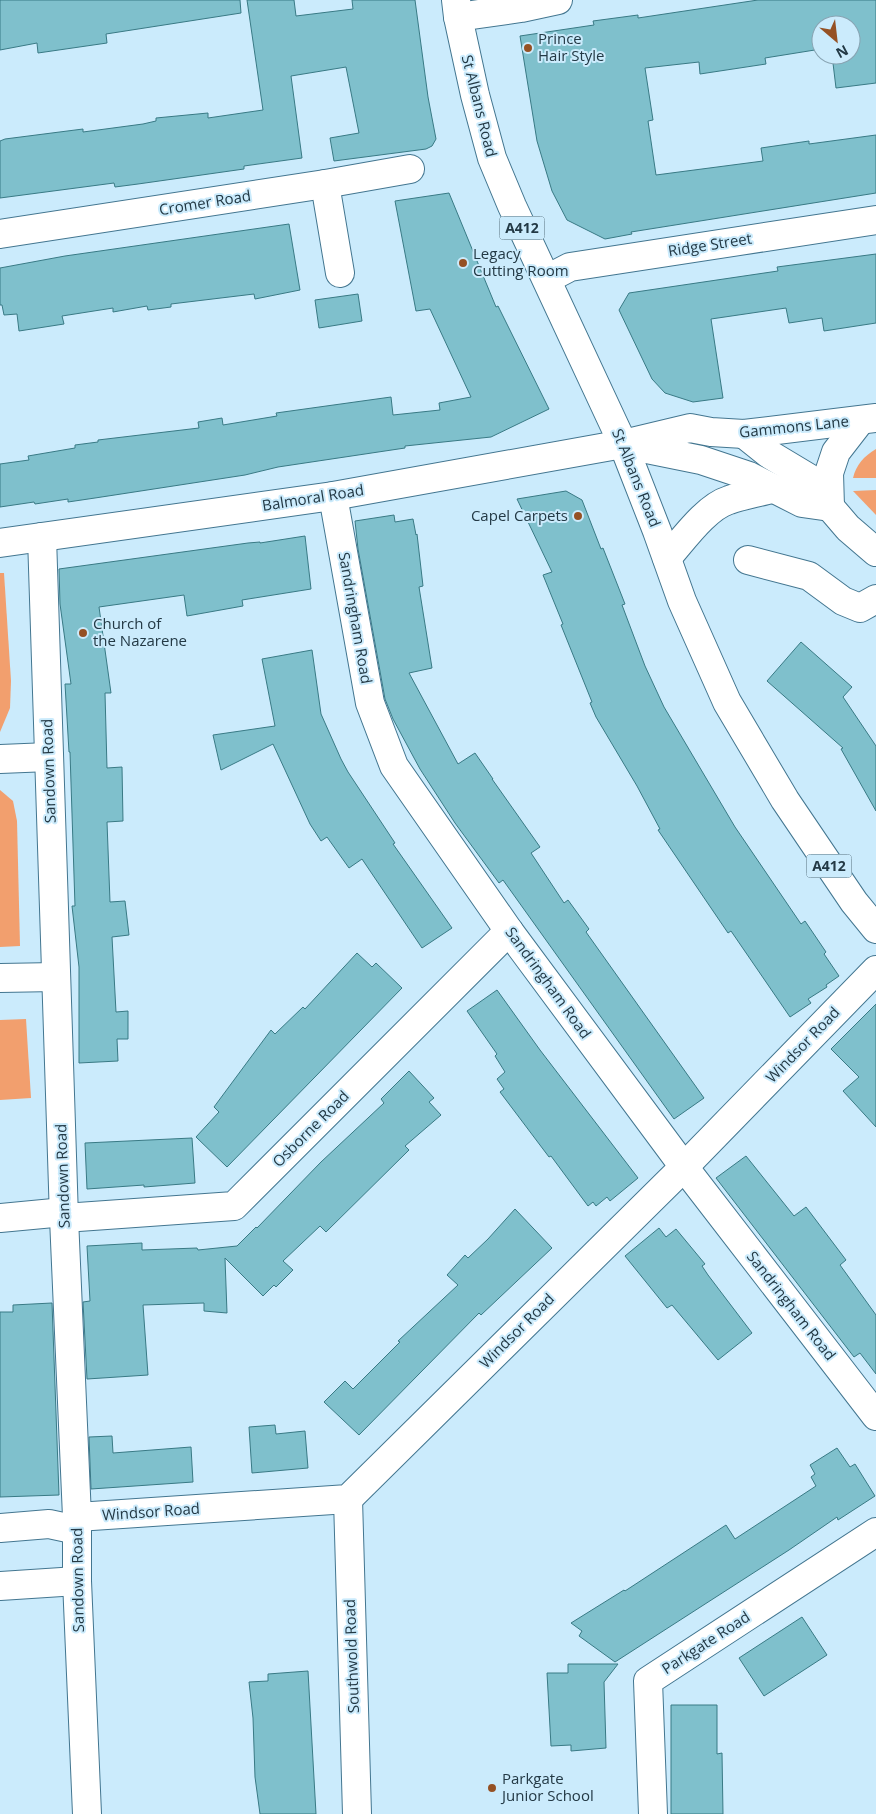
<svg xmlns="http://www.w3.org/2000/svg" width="876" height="1814" font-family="'Open Sans',sans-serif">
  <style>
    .green { fill: #f29f6e }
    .building { fill: #7fc0cc; stroke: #397a85 }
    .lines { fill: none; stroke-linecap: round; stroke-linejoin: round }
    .minor-casing { stroke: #437690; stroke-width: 30 }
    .major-casing { stroke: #437690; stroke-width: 30 }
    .minor { stroke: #fff; stroke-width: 28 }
    .major { stroke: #fff; stroke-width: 28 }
    .poi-dot { fill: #955124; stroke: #cbebfc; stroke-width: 2 }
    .labels { text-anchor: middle; stroke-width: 4; stroke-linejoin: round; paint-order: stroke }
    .shield { fill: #cbebfc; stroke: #556e7c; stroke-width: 1 }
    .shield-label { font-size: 14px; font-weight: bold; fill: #233945 }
    .poi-label { font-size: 15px; fill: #233945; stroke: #cbebfc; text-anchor: start }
    .street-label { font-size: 15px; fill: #233945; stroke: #cbebfc }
  </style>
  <rect width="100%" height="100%" fill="#cbebfc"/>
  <g class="green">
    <path d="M876 449V478H853C856 465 864 456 876 449Z"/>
    <path d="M876 490V515L853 491Z"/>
    <path d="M0 573H4L11 681 10 708 0 732Z"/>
    <path d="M0 790 13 801 17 821 20 946 0 947Z"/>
    <path d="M26 1019 31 1098 0 1100V1020Z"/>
  </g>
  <g class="building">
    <path d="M0 0H240L241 13 106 34 107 43 38 53 37 43 0 50Z"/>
    <path d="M247 0H294L296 16 353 9 352 0H415L428 97 436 139 432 146 426 149 334 161 330 138 359 133 346 67 291 76 302 158 244 166V169L138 184 115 187 114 183 0 198V141L5 139 83 129V132L143 124 156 121V118L208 113V118L263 110Z"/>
    <path d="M758 0H876V83L836 88 832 55H851V25H821V49L765 58 766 64 700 74 699 62 645 68 653 120 648 121 656 175 763 161 761 148 809 141V144L876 135V193L631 232 632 234 605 239 567 220 552 191 537 141 520 36 594 25 593 21 638 15V18Z"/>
    <path d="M449 193 496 307 498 306 549 409 491 437 405 446V448L278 467 245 475 95 498 68 502V499L35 504 34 502 0 507V464L29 460 28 456 75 448V445L98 442V440L199 428 198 422 222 418 223 425 277 416 276 413 391 397 393 415 440 410 439 403 471 397 430 309 416 311 395 201Z"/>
    <path d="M289 224 300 290 255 299 254 294 171 304V307L148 310 147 306 113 312V308L62 316 64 324 19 331 17 314 4 315 2 305H0V268L65 256Z"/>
    <path d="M876 254V323L824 331 822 318 789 323 786 308 711 319 723 398 693 402 665 393 652 379 619 310 629 293 778 271 777 267Z"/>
    <path d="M358 294 362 321 319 328 315 300Z"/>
    <path d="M566 491 582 500 601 549 603 548 625 604 622 605 645 666 664 707 735 827 801 924 805 921 826 952 824 954 839 976 826 985 827 987 808 999 811 1003 790 1017 731 931 728 933 658 830 660 829 637 786 596 717 590 703 592 702 561 625 563 624 543 575 552 572 517 499Z"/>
    <path d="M394 515 395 522 413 519 416 535 417 534 423 586 419 587 432 668 409 673 458 764 475 753 493 779H492L540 847 531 853 564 903 568 900 589 929 586 932 704 1098 674 1119 503 880 499 883 455 823 420 769 393 719 385 699 358 549 355 521Z"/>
    <path d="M305 536 311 589 242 600 243 606 187 616 184 595 99 607 111 693H105L107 768 122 767 123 821 107 822 110 902 125 901 129 935 112 937 116 1012 128 1011V1039H117L118 1061 79 1063V967L72 906H75L70 752H69L65 684H71L60 604 59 569 248 543 260 542V543Z"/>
    <path d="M801 642 852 687 843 697 876 746V811L841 749 843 748 767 681Z"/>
    <path d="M312 650 321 714 341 759 348 772 395 843 393 844 452 928 422 948 362 859 349 868 327 837 321 841 310 824 273 744 221 770 213 735 275 726 262 659Z"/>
    <path d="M357 953 372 967 376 963 402 988 227 1167 196 1137 219 1112 214 1107 271 1030 275 1034 303 1007 305 1009Z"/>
    <path d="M497 990 540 1050 638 1178 610 1201 607 1197 596 1206 593 1202 588 1206 551 1156 549 1157 500 1092 504 1089 497 1079 505 1072 495 1056 497 1054 467 1011Z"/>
    <path d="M876 1004V1127L843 1091 859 1077 831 1049Z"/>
    <path d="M409 1071 434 1098 429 1102 441 1115 405 1146 409 1150 326 1232 320 1226 283 1261 293 1270 276 1287 274 1285 263 1296 225 1258 227 1313 204 1311V1303L143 1305 148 1375 87 1379 83 1302 90 1301 87 1246 142 1243V1250L197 1248 198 1250 237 1246 256 1227 257 1228 321 1162 384 1103 381 1099Z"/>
    <path d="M192 1138 195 1183 144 1187V1185L87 1189 85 1143Z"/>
    <path d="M746 1156 794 1216 806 1207 846 1260 840 1265 876 1315V1374L860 1353 854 1357 716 1178Z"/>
    <path d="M515 1209 552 1248 481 1315 479 1313 359 1435 324 1402 345 1381 353 1389 400 1342 398 1341 458 1285 447 1275 465 1255 468 1258 488 1239Z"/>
    <path d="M659 1228 666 1237 676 1229 705 1264 702 1266 708 1275 752 1333 718 1360 672 1305 667 1308 625 1256Z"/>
    <path d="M52 1303 59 1495 0 1497V1312H13V1305Z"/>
    <path d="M275 1425 276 1434 305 1431 308 1468 252 1473 249 1427Z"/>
    <path d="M112 1436 113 1453 191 1447 193 1482 91 1489 89 1437Z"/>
    <path d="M837 1448 850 1467 855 1464 875 1496 838 1520 837 1517 789 1550 615 1662 579 1636 582 1631 571 1623 624 1590 625 1591 726 1525 735 1539 816 1486 811 1477 815 1474 810 1465Z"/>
    <path d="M802 1617 827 1655 764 1696 739 1658Z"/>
    <path d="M568 1664H618L604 1682 606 1748 571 1751V1745L551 1746 547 1673H568Z"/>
    <path d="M308 1671 316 1814H260L255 1777 253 1718 249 1682 268 1681V1674Z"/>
    <path d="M671 1705H717V1754L722 1753 723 1814H671Z"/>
  </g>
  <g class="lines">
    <g class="minor-casing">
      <g id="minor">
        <path d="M458 17 521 8 558 0"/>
        <path d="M325 184 340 273"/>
        <path d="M0 234 325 184 410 169"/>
        <path d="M547 279 570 267 876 220"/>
        <path d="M744 434 769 454 809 478 830 507 848 528 876 552"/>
        <path d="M632 446 701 460 749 476 802 503 830 507"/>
        <path d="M333 496 370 703 394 766 509 931 684 1167 876 1416"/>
        <path d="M830 507 829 473 836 452 860 421"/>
        <path d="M42 537 64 1218 77 1517V1581L87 1814"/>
        <path d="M0 543 333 496 623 444 690 428 711 432 744 434 876 418"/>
        <path d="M667 558C683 540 706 507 729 500 743 495 757 493 771 489"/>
        <path d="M748 560 809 576 843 601 860 608 876 599"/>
        <path d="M0 759 49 757"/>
        <path d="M0 978 56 977"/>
        <path d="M0 1218 64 1212"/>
        <path d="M64 1218 234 1206 509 931"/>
        <path d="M348 1499 357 1814"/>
        <path d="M77 1517 348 1499 684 1167 876 970"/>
        <path d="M0 1528 49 1524 77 1530"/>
        <path d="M0 1586 77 1581"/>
        <path d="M653 1814 648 1681 876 1532"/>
      </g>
    </g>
    <g class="major-casing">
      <path id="major" d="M456 0 458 17 475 95 492 158 512 206 623 444 657 531 682 601 727 702 785 800 854 902 876 929"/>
    </g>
    <use href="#minor" class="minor"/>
    <use href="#major" class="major"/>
  </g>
  <g class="poi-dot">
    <circle cx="528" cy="48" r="5"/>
    <circle cx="463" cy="263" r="5"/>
    <circle cx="578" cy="516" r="5"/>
    <circle cx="83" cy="633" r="5"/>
    <circle cx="492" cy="1788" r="5"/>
  </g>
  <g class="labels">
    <g class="shield">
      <rect x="499.5" y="216.5" width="45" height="23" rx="4"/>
      <rect x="806.5" y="854.5" width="45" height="23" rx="4"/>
    </g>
    <g class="shield-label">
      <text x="522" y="233">A412</text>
      <text x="829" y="871">A412</text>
    </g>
    <g class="poi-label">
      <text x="538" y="44">Prince<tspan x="538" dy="17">Hair Style</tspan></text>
      <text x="473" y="259">Legacy<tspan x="473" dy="17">Cutting Room</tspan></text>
      <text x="568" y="521" text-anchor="end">Capel Carpets</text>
      <text x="93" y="629">Church of<tspan x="93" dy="17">the Nazarene</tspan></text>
      <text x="502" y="1784">Parkgate<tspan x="502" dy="17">Junior School</tspan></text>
    </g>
    <g class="street-label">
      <text transform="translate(479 106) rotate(76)" y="5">St Albans Road</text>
      <text transform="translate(205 203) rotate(-9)" y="5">Cromer Road</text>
      <text transform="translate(710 245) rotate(-9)" y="5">Ridge Street</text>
      <text transform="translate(794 427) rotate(-6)" y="5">Gammons Lane</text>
      <text transform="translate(636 478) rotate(68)" y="5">St Albans Road</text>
      <text transform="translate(313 498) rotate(-9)" y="5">Balmoral Road</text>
      <text transform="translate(355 618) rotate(80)" y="5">Sandringham Road</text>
      <text transform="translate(49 771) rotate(-92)" y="5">Sandown Road</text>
      <text transform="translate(548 983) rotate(54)" y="5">Sandringham Road</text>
      <text transform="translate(803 1045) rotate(-46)" y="5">Windsor Road</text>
      <text transform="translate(311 1129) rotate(-45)" y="5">Osborne Road</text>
      <text transform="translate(63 1176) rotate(-92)" y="5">Sandown Road</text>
      <text transform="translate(791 1306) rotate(52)" y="5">Sandringham Road</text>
      <text transform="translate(517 1331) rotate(-45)" y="5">Windsor Road</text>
      <text transform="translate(151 1512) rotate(-4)" y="5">Windsor Road</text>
      <text transform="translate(78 1580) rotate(-91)" y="5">Sandown Road</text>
      <text transform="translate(706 1643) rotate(-33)" y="5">Parkgate Road</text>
      <text transform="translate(352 1656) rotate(-92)" y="5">Southwold Road</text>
    </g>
  </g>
  <g transform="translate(836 40) rotate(152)"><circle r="24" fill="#cbebfc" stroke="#88a4b3"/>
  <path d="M0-4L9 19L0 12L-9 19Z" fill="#955124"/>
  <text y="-8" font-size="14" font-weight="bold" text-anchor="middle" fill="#233945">N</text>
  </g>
</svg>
